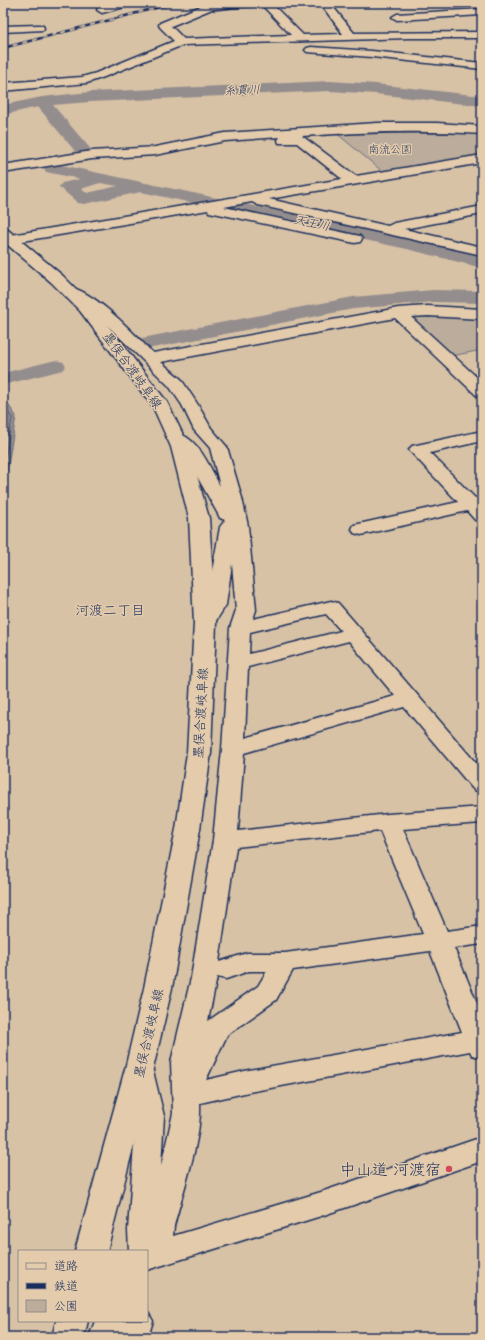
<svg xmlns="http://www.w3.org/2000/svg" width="485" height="1340" font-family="'Comic Neue','Klee One',sans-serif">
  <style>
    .green { fill: #bbac9c; stroke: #6b6e7d }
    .water { fill: #948d8d; stroke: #64677a }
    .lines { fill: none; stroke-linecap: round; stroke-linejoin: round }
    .shore { stroke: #4b5571; stroke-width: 1 }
    .stream { stroke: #64677a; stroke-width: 2.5 }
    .river { fill: #948d8d; fill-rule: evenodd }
    .minor-casing { stroke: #1b2f5e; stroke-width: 3 }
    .major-casing { stroke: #1b2f5e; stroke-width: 3 }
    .minor { fill: #e3cbab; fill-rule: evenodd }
    .major { fill: #e3cbab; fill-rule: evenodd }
    .rail-casing { stroke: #1b2f5e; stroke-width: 2.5 }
    .rail { stroke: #e3cbab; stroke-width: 1.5; stroke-dasharray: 5; stroke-linecap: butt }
    .poi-dot { fill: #d1495b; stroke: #e3cbab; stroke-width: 1.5 }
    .labels { text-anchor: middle; stroke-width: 3; stroke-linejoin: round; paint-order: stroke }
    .far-park-label { font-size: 11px; fill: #2b3c64; stroke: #e3cbab }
    .far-water-label { font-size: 12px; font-style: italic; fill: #2d3d65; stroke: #e3cbab }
    .street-label { font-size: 13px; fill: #1b2f5e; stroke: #e3cbab }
    .neighbourhood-label { font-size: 14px; fill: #1b2f5e; stroke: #e3cbab }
    .near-poi-label { font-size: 16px; fill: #1b2f5e; stroke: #e3cbab; text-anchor: end }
  </style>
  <rect width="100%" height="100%" fill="#d7c2a6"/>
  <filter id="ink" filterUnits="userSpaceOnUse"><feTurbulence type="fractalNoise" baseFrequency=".025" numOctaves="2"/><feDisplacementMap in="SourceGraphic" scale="8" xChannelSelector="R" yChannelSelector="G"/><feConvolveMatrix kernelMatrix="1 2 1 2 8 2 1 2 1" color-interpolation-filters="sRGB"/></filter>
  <g filter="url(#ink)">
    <g class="green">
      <path d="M482 131V155L383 172 335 132Z"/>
      <path d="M407 315 482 316V350L451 356Z"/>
    </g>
    <path class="water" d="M3 397 16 416 5 484 3 486Z"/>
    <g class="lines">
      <path class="shore" d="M3 404 12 418 3 471"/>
      <g class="stream">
        <path d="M247 5 265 3"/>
        <path d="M214 10 238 7"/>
      </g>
      <g class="river">
        <path d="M330 81 376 84 482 96V106L376 94 330 91 90 102 53 105 94 153 92 157 86 158 80 157 38 107 3 115V105L42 97 90 92Z"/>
        <path d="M52 163 470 252 482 256V268L407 249 141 192 84 204 78 203 59 187 62 183 80 179 46 172 44 168 46 164ZM100 183 118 186 87 193 81 189Z"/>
        <path d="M433 290 482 291V303L433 302 353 309 142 350 135 348 132 344 135 340 142 338 353 297Z"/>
        <path d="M56 360 63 362 66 366 63 370 3 385V373Z"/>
      </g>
      <g class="minor-casing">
        <g id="minor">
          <path d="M116 3H133L132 5 102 13 97 10 98 8Z"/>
          <path d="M208 3H255L250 6 212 9 171 26 184 39 291 35 260 3H271L303 35 343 34 320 3H330L354 33 482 32V38H409L183 45 104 77 87 83 3 91V83L82 77 96 73 174 41 160 27 159 25 160 23Z"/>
          <path d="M482 9V15L397 20 392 17 397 14Z"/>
          <path d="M39 25 43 26 44 28 43 30 3 32V26Z"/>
          <path d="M311 47 372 51 482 63V69L372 57 307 52 305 50 307 48Z"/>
          <path d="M377 123H437L482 126V134C420 130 364 132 302 136L356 176 482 155V163L269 199 388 226 394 223 482 206V214L404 229 482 247V255L258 205 252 202 224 207 355 235 360 236 362 239 360 242 355 243 214 213 209 212 208 210 11 243 6 242 4 239 6 236 11 235 342 179 297 143H279L278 140 280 137 225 141 155 155 92 159 3 173V165L92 151 155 147 225 133Z"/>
          <path d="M70 287C98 294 133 333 153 353L398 308 428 306 482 309V319L428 316 411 317 482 382V396L476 395 395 318 161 362 181 379 198 405 211 428 227 447 242 498 248 526 256 610 253 619 331 601 338 603 482 770V792L474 790 404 707 244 753 238 831 388 814 482 807V823L403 829 447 931 482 926V944L454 948 482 1015V1058L472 1055 470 1051 249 1092 200 1103C202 1138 183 1191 174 1226L173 1236 321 1192 482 1137V1161L321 1216 147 1270V1251H129L128 1230 136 1116 125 1071 129 1063 139 1060 149 1063 153 1071 164 1116 161 1166 173 1113 171 1062 191 978 213 840 222 749 230 628 236 610 232 564 226 605 212 627 205 629 198 627 195 623 206 605 220 527 225 520 220 518 218 514 184 453 167 438 170 434C194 428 211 469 220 486L210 448 194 430 182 405 169 386 107 325 88 310 65 295 62 292 65 289ZM326 614 341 631 249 654 250 632ZM349 641 395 696 245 738 248 667ZM380 831 423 934 285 953H247L219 962 236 847ZM430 951 462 1032 249 1070 206 1080 227 1035 276 1000 293 970ZM249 971H267L258 986 208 1021 217 977 226 979Z"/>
          <path d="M482 431V441L430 453 475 498 482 497V522L475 520 467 511 361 535 354 533 352 529 354 525 458 502 409 450 412 446Z"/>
          <path d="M147 1311 153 1321 148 1337H89L95 1321H147Z"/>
        </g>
      </g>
      <g class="major-casing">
        <g id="major">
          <path d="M3 229 8 230 63 276 92 305 167 402 189 447 209 518 216 623 211 753 200 829 172 988 153 1069 107 1251H75L125 1069 144 988 176 829 187 753 194 623 189 518 171 447 153 407 80 311 51 282 3 241Z"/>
          <path d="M56 1321H88L84 1337H52Z"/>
        </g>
      </g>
      <use href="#minor" class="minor"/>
      <use href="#major" class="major"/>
      <g class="rail-casing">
        <path id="rail" d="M3 48 175 3"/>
      </g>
      <use href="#rail" class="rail"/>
    </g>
  </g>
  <circle class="poi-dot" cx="449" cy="1169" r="4"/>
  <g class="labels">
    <g class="far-park-label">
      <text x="390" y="153">南流公園</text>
    </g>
    <g class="far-water-label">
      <text transform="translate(242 90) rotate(-3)" y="4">糸貫川</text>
      <text transform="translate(312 223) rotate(12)" y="4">天王川</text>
    </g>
    <g class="street-label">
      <text transform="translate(133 370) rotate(54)" y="5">墨俣合渡岐阜線</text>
      <text transform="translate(200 713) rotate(-87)" y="5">墨俣合渡岐阜線</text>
      <text transform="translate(148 1033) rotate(-77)" y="5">墨俣合渡岐阜線</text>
    </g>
    <g class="neighbourhood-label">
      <text x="110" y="615">河渡二丁目</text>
    </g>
    <g class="near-poi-label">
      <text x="441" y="1175">中山道 河渡宿</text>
    </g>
  </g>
  <rect width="485" height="1340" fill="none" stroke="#e3cbab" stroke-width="16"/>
  <rect x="8" y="8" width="469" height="1324" fill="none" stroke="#1b2f5e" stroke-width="1.5" filter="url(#ink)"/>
  <rect x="18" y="1250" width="130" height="72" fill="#e3cbab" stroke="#938d8c"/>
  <rect x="26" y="1263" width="20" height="6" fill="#e3cbab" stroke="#938d8c"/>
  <text x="54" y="1270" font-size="12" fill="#1b2f5e">道路</text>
  <rect x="26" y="1283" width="20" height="6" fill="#1b2f5e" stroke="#938d8c"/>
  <text x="54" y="1290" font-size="12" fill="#1b2f5e">鉄道</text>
  <rect x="26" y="1300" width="20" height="12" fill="#bbac9c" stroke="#938d8c"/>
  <text x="54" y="1310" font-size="12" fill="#1b2f5e">公園</text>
</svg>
